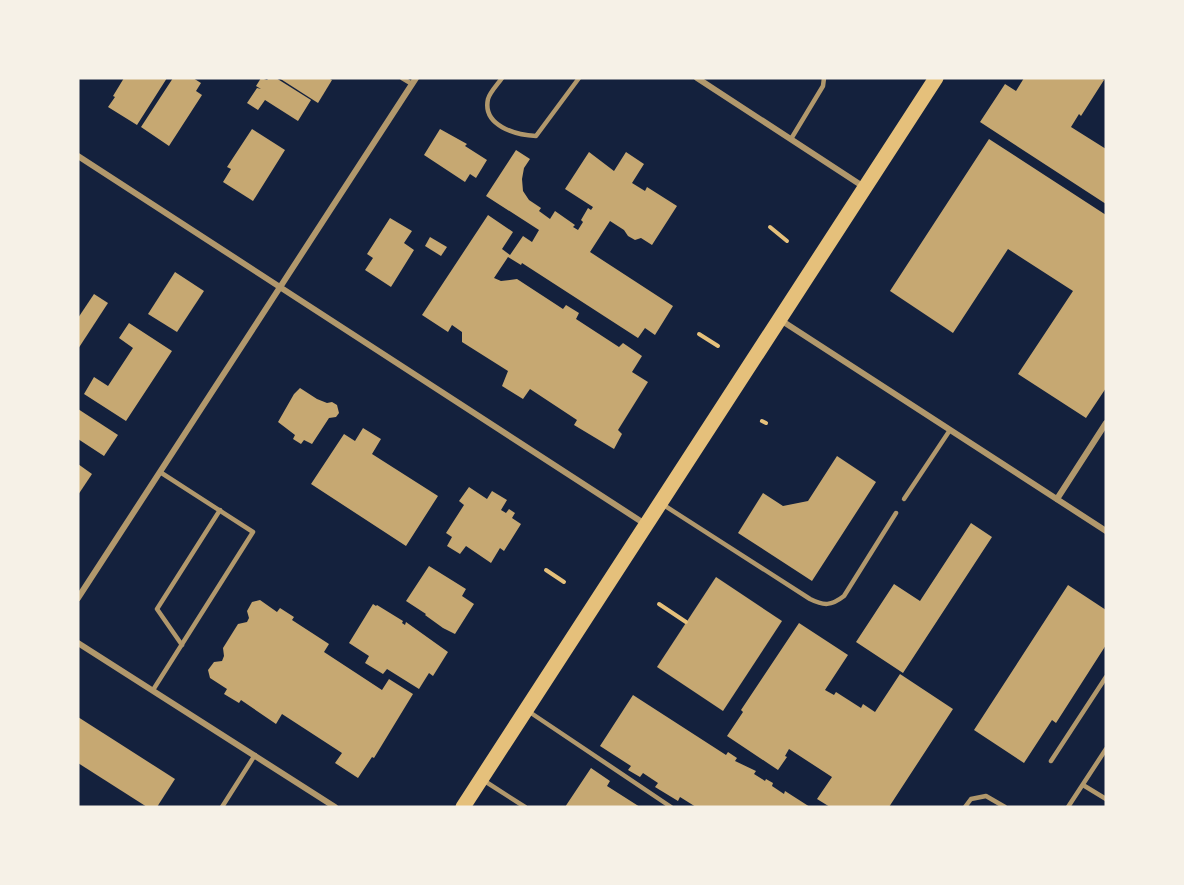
<svg xmlns="http://www.w3.org/2000/svg" width="1184" height="885" font-family="Signika,sans-serif">
  <style>
    .building { fill: #c6a872 }
    .lines { fill: none; stroke-linecap: round; stroke-linejoin: round }
    .path { stroke: #e5c07b; stroke-width: 4 }
    .service { stroke: #b1986c; stroke-width: 4.5 }
    .minor { stroke: #b1986c; stroke-width: 6 }
    .primary { stroke: #e5c07b; stroke-width: 15 }
  </style>
  <rect width="100%" height="100%" fill="#14213d"/>
  <g class="building">
    <path d="M124 78H167L137 125 108 107 115 97 113 96Z"/>
    <path d="M173 78H193L201 83 196 91 202 95 169 146 141 127Z"/>
    <path d="M261 78 267 80 269 78H276L311 100 298 121 265 100 258 110 247 103 257 88 261 89 256 86Z"/>
    <path d="M279 78H328L332 80 318 103Z"/>
    <path d="M1024 78H1100L1104 80 1081 116 1079 114 1071 127 1106 149V204L980 122 1005 84 1016 91Z"/>
    <path d="M252 129 285 150 253 201 223 182 231 169 227 167Z"/>
    <path d="M440 129 467 144 465 146 487 160 476 178 470 174 465 182 424 155Z"/>
    <path d="M989 139 1106 215V388L1086 418 1018 374 1073 291 1008 249 953 333 890 291Z"/>
    <path d="M516 150 530 159 524 168 522 179 523 191 529 200 541 208 539 211 550 219 555 211 575 225 573 227 578 230 583 222 581 220 588 208 591 210 593 207 565 189 589 152 614 171 626 152 644 164 632 183 645 191 647 187 677 206 652 245 641 238 635 240 628 236 624 230 610 221 590 252 673 306 655 335 645 328 638 338 522 263 521 265 508 257 494 278 501 281 517 279 563 309 566 305 579 313 576 319 619 347 623 343 642 356 632 372 648 382 618 430 622 434 614 449 574 425 577 420 530 389 523 399 502 386 508 371 462 342V332L452 325 448 332 422 315 488 215 513 232 502 249 510 255 523 236 532 242 539 230 486 196Z"/>
    <path d="M390 218 412 231 404 243 414 250 391 287 365 270 373 258 367 254Z"/>
    <path d="M430 237 447 247 441 256 425 246Z"/>
    <path d="M175 272 204 291 177 332 148 314Z"/>
    <path d="M94 294 108 303 78 349V318Z"/>
    <path d="M129 323 172 351 126 421 84 394 94 377 108 386 133 348 119 338Z"/>
    <path d="M300 388 317 399 327 403 332 402 337 405 339 413 336 417 329 418 312 444 304 440 301 444 293 439 295 435 278 422 294 394Z"/>
    <path d="M78 409 118 435 104 456 78 439Z"/>
    <path d="M363 428 381 439 372 454 438 496 406 546 311 484 344 434 355 441Z"/>
    <path d="M837 456 876 482 812 581 738 533 763 493 783 506 808 501Z"/>
    <path d="M78 464 92 474 78 495Z"/>
    <path d="M469 487 487 499 492 491 507 500 501 510 506 513 509 509 515 513 512 518 521 524 504 551 500 548 491 563 466 546 460 554 447 546 452 537 446 533 464 505 459 501Z"/>
    <path d="M971 523 992 537 903 673 856 642 894 584 920 601Z"/>
    <path d="M429 566 466 589 462 596 474 604 455 634 443 628 425 615 426 614 406 601Z"/>
    <path d="M716 577 782 621 723 711 657 667Z"/>
    <path d="M1068 585 1106 610V645L1056 723 1052 720 1024 763 974 730Z"/>
    <path d="M260 600 277 612 280 608 294 617 292 620 329 644 324 652 382 690 389 679 413 694 374 758 372 757 358 778 335 763 342 753 282 714 276 724 241 700 239 703 224 694 227 689 210 678 208 670 214 662 222 661 224 656 223 648 238 624 247 622 249 618 247 611 252 602Z"/>
    <path d="M373 604 376 606 377 605 403 621 402 623 405 625 406 622 448 652 433 676 429 673 419 689 387 669 383 674 365 663 369 656 349 643Z"/>
    <path d="M799 623 848 655 825 690 834 695 836 692 861 708 863 704 875 712 900 674 953 709 889 807H830L817 799 832 777 789 749 785 756 787 757 778 770 727 736 743 712 741 710Z"/>
    <path d="M633 695 726 755 728 752 737 758 735 761 756 771 754 774 765 781 766 779 773 783 772 786 784 794 785 791 810 807H696L680 797 678 801 655 787 658 783 643 773 640 777 628 770 631 766 600 746Z"/>
    <path d="M78 717 175 779 157 807H147L78 763Z"/>
    <path d="M591 768 610 781 607 786 640 807H565Z"/>
  </g>
  <g class="lines">
    <g class="path">
      <path d="M770 227 787 241"/>
      <path d="M699 334 718 346"/>
      <path d="M762 421 766 423"/>
      <path d="M546 570 564 582"/>
      <path d="M659 604 686 622"/>
    </g>
    <g class="service">
      <path d="M402 78 412 84"/>
      <path d="M502 78C498 84 490 92 488 99 482 126 516 135 536 136L579 78"/>
      <path d="M791 139 823 86 824 78"/>
      <path d="M904 499 950 430"/>
      <path d="M662 504 810 599C824 606 831 606 844 596L896 513"/>
      <path d="M182 645 157 609 220 510"/>
      <path d="M153 690 253 532 160 472"/>
      <path d="M528 711 671 807"/>
      <path d="M1051 761 1106 677"/>
      <path d="M483 780 525 807"/>
      <path d="M1083 785 1106 799"/>
      <path d="M222 807 255 755"/>
      <path d="M965 807 971 799 986 796 1005 807"/>
      <path d="M1068 807 1106 749"/>
    </g>
    <g class="minor">
      <path d="M697 78 864 187"/>
      <path d="M78 156 645 524"/>
      <path d="M779 319 1106 531"/>
      <path d="M1057 499 1106 423"/>
      <path d="M78 598 416 78"/>
      <path d="M78 643 335 807"/>
    </g>
    <path class="primary" d="M463 807 936 78"/>
  </g>
  <rect width="1184" height="885" fill="none" stroke="#f6f1e7" stroke-width="159"/>
</svg>
